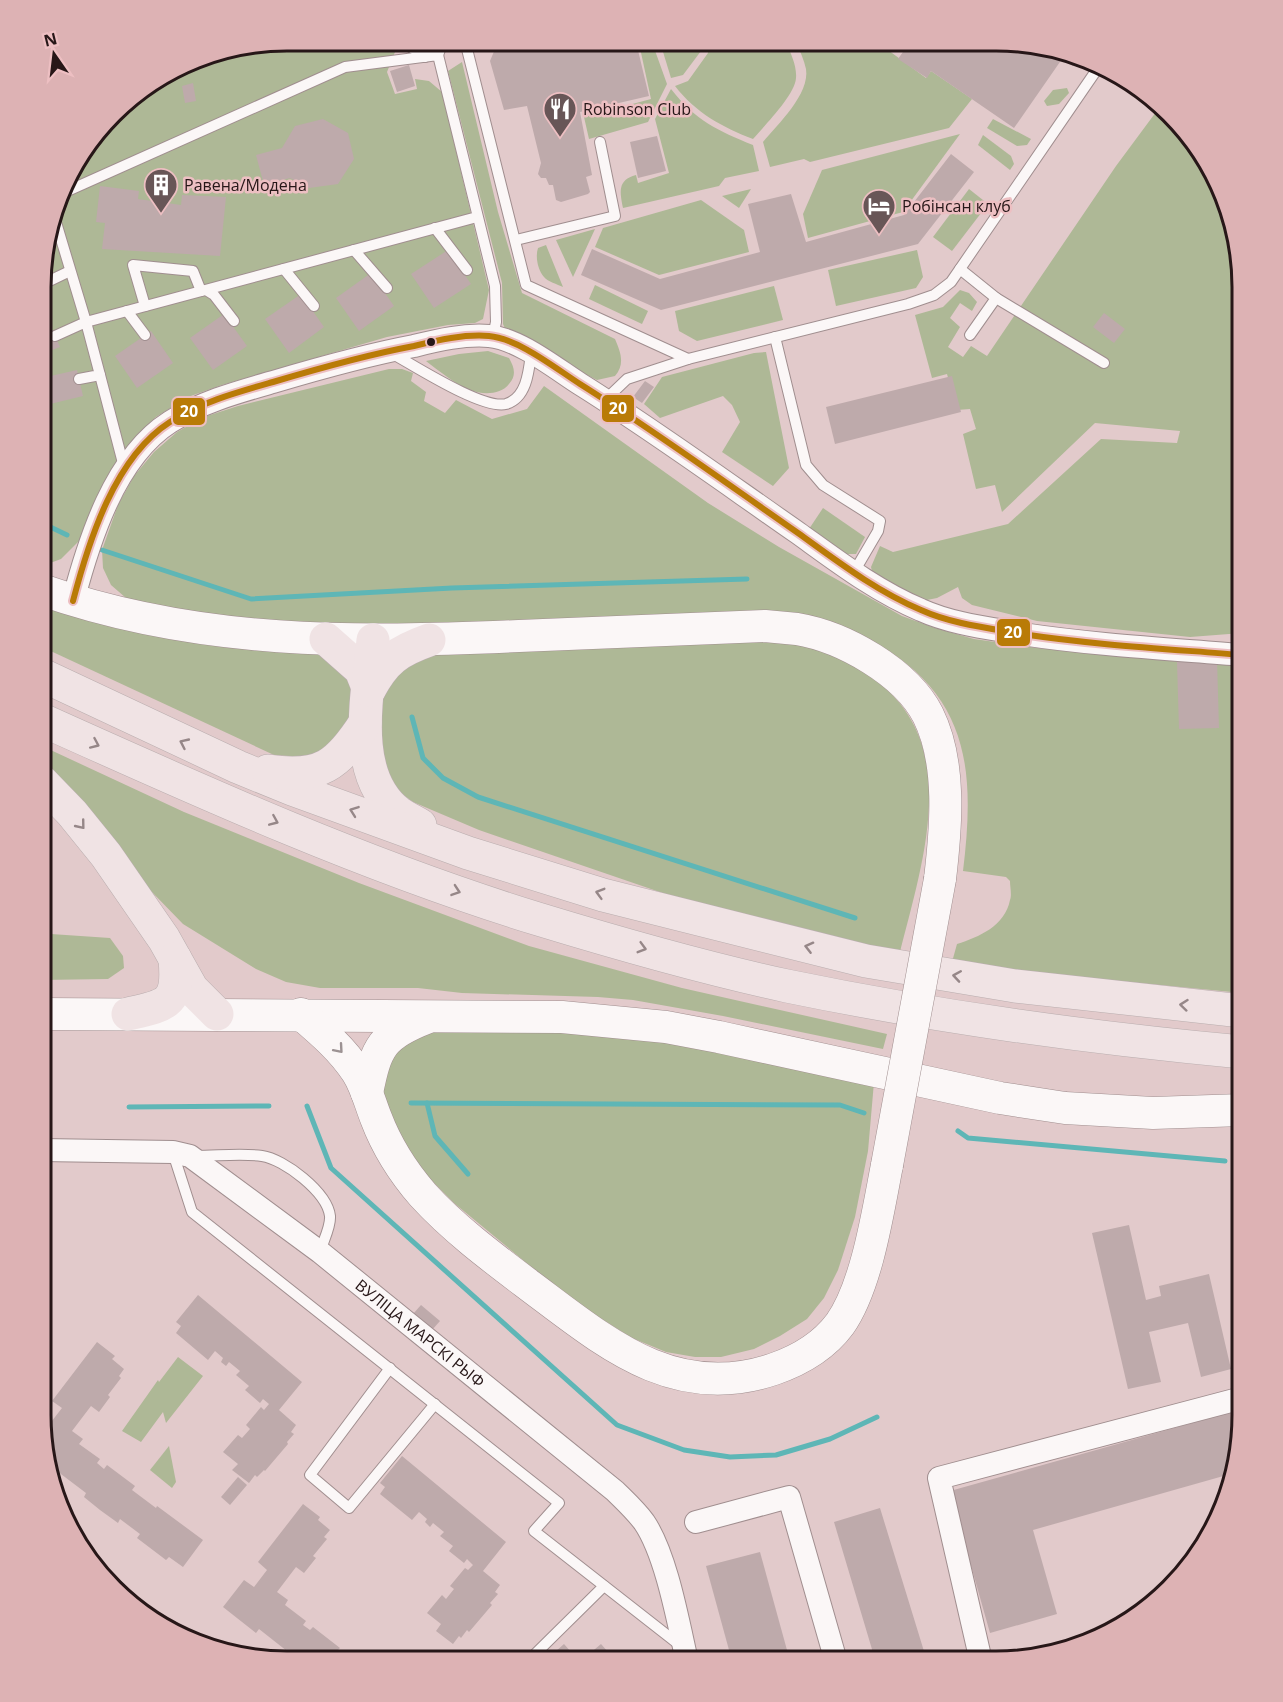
<svg xmlns="http://www.w3.org/2000/svg" width="1283" height="1702" font-family="'Open Sans',sans-serif">
  <style>
    .green { fill: #aeb896 }
    .water { fill: #5eb6b6 }
    .lines { fill: none; stroke-linecap: round; stroke-linejoin: round }
    .stream { stroke: #5eb6b6; stroke-width: 5 }
    .building { fill: #beaaab }
    .lane-casing { stroke: #a08e8f; stroke-width: 12 }
    .street-casing { stroke: #a08e8f; stroke-width: 24 }
    .secondary-casing { stroke: #a08e8f; stroke-width: 33 }
    .highway-casing { stroke: #b9adae; stroke-width: 34 }
    .lane { stroke: #fbf7f7; stroke-width: 10 }
    .street { stroke: #fbf7f7; stroke-width: 22 }
    .secondary { stroke: #fbf7f7; stroke-width: 32 }
    .highway { stroke: #f0e3e4; stroke-width: 33 }
    .secondary-bridge-casing { stroke: #a08e8f; stroke-width: 33; stroke-linecap: butt }
    .secondary-bridge { stroke: #fbf7f7; stroke-width: 32 }
    .bus-1-casing { stroke: #edbfc2; stroke-width: 10 }
    .bus-1 { stroke: #b97b07; stroke-width: 6 }
    .oneway { stroke: #968788 }
    .oneway2 { stroke: #9c9293 }
    .bus-dot { fill: #271718; stroke: #edbfc2; stroke-width: 2 }
    .labels { text-anchor: middle; stroke-width: 5; stroke-linejoin: round; paint-order: stroke }
    .poi-label { font-size: 16px; fill: #271718; stroke: #edbfc2; text-anchor: start }
    .street-label { font-size: 16px; fill: #271718; stroke: #edbfc2 }
    .rim { fill: none; stroke: #271718; stroke-width: 3 }
    .line-badge { stroke: #edbfc2; stroke-width: 2 }
    .badge-label { font-size: 16px; text-anchor: middle; font-weight: bold; fill: #fff }
  </style>
  <rect width="100%" height="100%" fill="#e2cacb"/>
  <g class="green">
    <path d="M287 41H403L399 42 387 72 395 94 417 89 415 79 429 81 442 92 489 290 483 319 475 323 448 325 387 337 222 385 188 397 156 417 129 444 111 471 80 540 61 559 42 566 43 255 73 164 125 101 208 54Z"/>
    <path d="M660 42H703L701 51 683 75 671 78Z"/>
    <path d="M709 42H786C791 54 797 66 796 78 795 95 765 125 753 139 722 127 696 113 675 86L688 81 708 53Z"/>
    <path d="M796 42H877L926 78 931 71 972 99 949 128 810 162 804 159 770 167 763 142C778 124 810 94 806 69 804 60 800 51 796 42Z"/>
    <path d="M653 45 667 84 648 122 589 139 584 117 651 99 640 48Z"/>
    <path d="M462 62 498 212 522 293 615 339C621 353 625 364 615 376L597 380 589 376 506 331 503 324 502 283 448 71Z"/>
    <path d="M1067 88 1069 93 1059 104 1047 106 1044 101 1053 90Z"/>
    <path d="M671 89C695 120 718 131 753 145L759 171 725 178 719 186 623 208C620 192 617 180 636 175L638 183 669 173 655 119Z"/>
    <path d="M1159 108 1217 178 1242 287V633L1190 637 1037 621 972 605 962 598 958 587 937 598 922 601 873 575 871 567 880 546 893 552 1008 524 1101 439 1177 443 1180 431 1095 423 1002 512 995 485 976 489 963 434 976 429 970 409 957 410 947 374 932 378 915 315 943 307 960 290 969 293 977 302 972 311 960 303 950 318 960 327 948 347 963 357 971 346 987 356 1116 166Z"/>
    <path d="M993 119 1031 139 1027 145 1017 146 987 128Z"/>
    <path d="M960 134 903 212 808 238 803 214 822 170Z"/>
    <path d="M983 135 1011 156 1014 164 1010 170 978 145Z"/>
    <path d="M751 189 739 208 722 196Z"/>
    <path d="M969 189 988 204 952 251 933 237Z"/>
    <path d="M701 200 744 230 749 252 659 275 595 247 603 228Z"/>
    <path d="M595 229 573 277 556 240Z"/>
    <path d="M546 245 563 287C557 284 548 282 544 277 538 270 535 257 538 248Z"/>
    <path d="M917 250 923 277 916 288 836 306 828 270Z"/>
    <path d="M595 285 648 311 642 324 589 299Z"/>
    <path d="M774 286 783 320 697 341 679 331 675 311Z"/>
    <path d="M488 351 509 358C514 367 517 375 509 384 501 395 482 395 470 390 456 385 438 370 426 361L459 354Z"/>
    <path d="M766 352 789 468 773 486 722 452 740 422 732 405 723 396 660 418 644 404 662 377 754 353Z"/>
    <path d="M389 369H402L413 373 411 381 426 392 424 401 445 413 456 400 492 419 527 409 544 386 708 503 779 547 902 616 935 628 974 639 1037 648 1242 662V993L1057 975 952 962 957 944C979 937 1005 926 1010 900 1012 895 1010 887 1010 881L1006 877 963 871C976 765 968 691 865 637L378 631 204 618 126 598 111 585 103 568 102 550 118 505 134 476 154 452 177 432 204 417 238 406Z"/>
    <path d="M823 508 865 537 856 554H843L809 529Z"/>
    <path d="M42 603 321 650 345 672 353 696V713L346 728 321 753 303 757 274 755 42 647Z"/>
    <path d="M764 636C787 642 813 646 835 655 846 659 857 668 866 674 967 737 922 863 899 956L686 901 479 830 413 802 391 786 378 766V695L422 650Z"/>
    <path d="M42 746 184 812 359 883 529 946 682 988 887 1034 883 1049 723 1016 633 1000 598 997 462 993 418 988H320L286 982 256 969 183 924 149 889 77 801 42 763Z"/>
    <path d="M51 934 110 938 123 956 124 968 108 979 41 980V942Z"/>
    <path d="M430 1029 596 1031 663 1038 874 1082 868 1151 855 1217 838 1270 824 1298 807 1319 780 1336 754 1349 721 1357H695L666 1352 632 1338 597 1316 564 1294 454 1203 413 1162 385 1116 381 1059Z"/>
    <path d="M178 1357 203 1376 166 1423 163 1412 141 1442 122 1431 158 1380 159 1382Z"/>
    <path d="M169 1446 176 1482 172 1488 150 1470Z"/>
  </g>
  <path class="water" d="M93 1564 121 1581 163 1625C139 1615 107 1586 93 1564Z"/>
  <g class="lines">
    <g class="stream">
      <path d="M42 523 67 535"/>
      <path d="M102 550 251 599 452 588 747 579"/>
      <path d="M412 717 423 758 443 778 478 797 855 918"/>
      <path d="M411 1103 840 1105 864 1113"/>
      <path d="M427 1103 435 1136 468 1174"/>
      <path d="M307 1106 331 1168 617 1425 684 1450 730 1457 776 1455 830 1439 877 1417"/>
      <path d="M129 1107 269 1106"/>
      <path d="M958 1131 968 1138 1225 1161"/>
    </g>
  </g>
  <g class="building">
    <path d="M498 42H636L649 96 580 112 592 175 586 177 590 192 588 194 561 202 556 200 553 185H549L546 178H541L538 174 541 163 527 106 504 110 490 61Z"/>
    <path d="M910 42 1028 43 1080 57 1073 66 1062 59 1014 128 931 71 927 78 898 59Z"/>
    <path d="M409 65 415 86 397 92 390 71Z"/>
    <path d="M193 83 196 101 185 103 182 86Z"/>
    <path d="M323 119 348 133 354 159 338 184 309 188 290 178 264 185 256 155 282 148 295 126Z"/>
    <path d="M657 136 666 171 638 178 630 142Z"/>
    <path d="M951 154 974 172 918 244 661 310 581 275 592 249 660 279 760 252 748 204 791 194 806 242 904 215Z"/>
    <path d="M100 186 139 191 138 199 181 205 182 195 226 197 220 256 102 249 105 223 96 222Z"/>
    <path d="M448 250 471 284 434 308 411 274Z"/>
    <path d="M371 273 394 306 359 331 336 298Z"/>
    <path d="M301 294 324 327 289 353 265 319Z"/>
    <path d="M1104 313 1125 329 1114 343 1093 327Z"/>
    <path d="M224 314 247 346 213 370 190 338Z"/>
    <path d="M46 316 60 347 42 354 43 318Z"/>
    <path d="M151 331 173 363 137 388 115 356Z"/>
    <path d="M77 370 83 396 42 406V378Z"/>
    <path d="M952 376 961 412 835 444 826 407Z"/>
    <path d="M645 381 654 387 642 403 633 397Z"/>
    <path d="M1217 660 1219 728 1179 729 1177 662Z"/>
    <path d="M1129 1225 1146 1300 1161 1296 1159 1286 1209 1274 1231 1369 1201 1377 1188 1323 1149 1332 1161 1382 1128 1389 1092 1233Z"/>
    <path d="M198 1295 302 1382 279 1410 296 1425 291 1432 294 1434 287 1442 288 1444 265 1471 264 1470 257 1477 255 1475 249 1483 232 1470 238 1464 223 1452 238 1435 242 1438 250 1429 246 1425 261 1407 264 1410 269 1404 263 1399 260 1403 245 1390 249 1386 236 1375 240 1371 229 1362 226 1366 221 1362 223 1358 215 1351 208 1360 176 1333 181 1326 176 1322Z"/>
    <path d="M421 1305 440 1321 432 1330 413 1314Z"/>
    <path d="M97 1342 115 1356 112 1359 124 1369 119 1376 121 1378 108 1395 110 1397 99 1412 91 1406 72 1431 83 1439 79 1444 100 1459 97 1463 104 1469 107 1465 135 1486 132 1490 156 1508 157 1506 203 1540 183 1567 169 1557 166 1560 137 1538 140 1534 120 1519 118 1523 100 1510 84 1497 86 1493 53 1468 42 1421 48 1426 62 1408 52 1401Z"/>
    <path d="M1242 1409V1431L1234 1473 1033 1530 1057 1614 990 1633 950 1491Z"/>
    <path d="M402 1456 506 1542 483 1571 500 1585 495 1592 498 1594 490 1603 492 1605 469 1632 467 1630 461 1638 459 1636 453 1644 436 1631 441 1624 427 1613 442 1595 446 1599 454 1589 450 1586 465 1568 468 1570 473 1565 467 1559 464 1563 449 1551 453 1546 440 1536 444 1532 433 1523 430 1527 425 1522 427 1519 419 1512 412 1520 380 1494 385 1487 380 1483Z"/>
    <path d="M238 1477 247 1485 230 1505 221 1497Z"/>
    <path d="M303 1504 320 1517 318 1520 330 1530 324 1537 327 1539 313 1556 316 1558 304 1573 296 1567 277 1592 288 1600 285 1605 306 1621 303 1625 310 1630 313 1627 340 1648 337 1651 348 1660H291L289 1658 292 1655 259 1629 256 1633 223 1607 244 1580 254 1587 267 1570 258 1562Z"/>
    <path d="M880 1508 927 1661H858L874 1656 834 1522Z"/>
    <path d="M760 1552 790 1661H732L706 1566Z"/>
    <path d="M1166 1578 1172 1585 1159 1600 1139 1613 1135 1608Z"/>
    <path d="M564 1644 578 1660H546Z"/>
    <path d="M601 1644 615 1660H582Z"/>
  </g>
  <g class="lines">
    <g class="lane-casing">
      <g id="lane">
        <path d="M402 41 425 57"/>
        <path d="M465 41 526 285 688 359"/>
        <path d="M438 55 442 44 448 41"/>
        <path d="M63 193 345 67 438 55 495 286 496 322 493 336"/>
        <path d="M55 219 86 322 477 217"/>
        <path d="M435 228 467 270"/>
        <path d="M516 240 615 216 600 142"/>
        <path d="M354 250 387 288"/>
        <path d="M284 269 314 306"/>
        <path d="M960 269 996 298 970 335"/>
        <path d="M43 284 70 271"/>
        <path d="M206 290 214 295 234 321"/>
        <path d="M996 298 1104 363"/>
        <path d="M145 306 133 265 193 271 201 291"/>
        <path d="M127 311 145 335"/>
        <path d="M55 336 86 322 100 375 79 379"/>
        <path d="M775 337 806 465 823 485 880 521 878 531 854 572"/>
        <path d="M393 354C415 366 483 410 506 404 527 398 529 370 531 353"/>
        <path d="M100 375 124 467"/>
        <path d="M605 400 627 379 688 359 908 304 934 295 951 282 1100 65"/>
        <path d="M173 1153 192 1212 559 1503 534 1531 681 1646"/>
        <path d="M196 1156C218 1156 241 1153 262 1156 284 1159 327 1192 330 1216 331 1227 323 1241 320 1252"/>
        <path d="M390 1368 310 1475 349 1508 435 1404"/>
        <path d="M529 1660 604 1586"/>
      </g>
    </g>
    <g class="street-casing">
      <g id="street">
        <path d="M73 601C89 540 115 457 170 422 201 402 238 392 273 382 320 368 366 355 414 346 438 340 464 334 489 336 519 339 555 368 580 384 655 431 726 483 798 533 837 561 876 591 921 610 952 624 988 628 1022 634 1095 645 1169 649 1242 655"/>
        <path id="s1" d="M41 1150 173 1152 190 1156 320 1252 615 1491C625 1501 635 1510 644 1522 666 1554 678 1621 687 1661"/>
        <path d="M696 1522 789 1497 836 1661"/>
        <path d="M981 1661 939 1478 1242 1398"/>
      </g>
    </g>
    <g class="secondary-casing">
      <g id="secondary">
        <path d="M42 590C200 645 355 643 519 636 601 633 683 630 765 626 776 627 787 628 797 629 844 637 906 672 928 715 952 763 946 828 940 879"/>
        <path d="M41 1014 562 1017 666 1027 719 1037 1000 1098 1065 1108 1153 1113 1242 1110"/>
        <path d="M301 1014C322 1032 342 1049 357 1072 366 1086 370 1103 376 1118 387 1147 403 1172 423 1195 454 1229 493 1258 530 1286 605 1342 674 1403 774 1369 800 1360 823 1347 840 1324 867 1286 878 1211 887 1165"/>
        <path d="M367 1093C376 1047 382 1035 426 1018"/>
      </g>
    </g>
    <g class="highway-casing">
      <g id="highway">
        <path d="M326 639 361 670 369 690"/>
        <path d="M373 640C368 693 349 775 399 813 405 817 413 821 420 825"/>
        <path d="M42 675 238 767 292 789 468 853 603 895 866 961 1015 986 1242 1011"/>
        <path d="M369 690C385 660 398 651 429 640"/>
        <path d="M42 720C204 793 368 867 538 919 620 944 704 968 787 986 937 1017 1090 1038 1242 1052"/>
        <path d="M268 771C321 779 338 765 365 723"/>
        <path d="M42 782 72 813 106 855 164 939 192 989 217 1014"/>
        <path d="M128 1014C168 1005 179 1004 175 959"/>
      </g>
    </g>
    <use href="#lane" class="lane"/>
    <use href="#street" class="street"/>
    <use href="#secondary" class="secondary"/>
    <use href="#highway" class="highway"/>
    <g class="secondary-bridge-casing">
      <path id="secondary-bridge" d="M887 1165 940 879"/>
    </g>
    <use href="#secondary-bridge" class="secondary-bridge"/>
    <g class="bus-1-casing">
      <path id="bus-1" d="M73 601C89 540 115 457 170 422 201 402 238 392 273 382 320 368 366 355 414 346 438 340 464 334 489 336 519 339 555 368 580 384 655 431 726 483 798 533 837 561 876 591 921 610 952 624 988 628 1022 634 1095 645 1169 649 1242 655"/>
    </g>
    <use href="#bus-1" class="bus-1"/>
  </g>
  <defs><path id="oneway-chevron" d="M-2-3.5L2.5 0L-2 3.5" fill="none" stroke-width="1.6" stroke-linecap="round" stroke-linejoin="round" transform="scale(1.5)"/></defs>
  <g class="oneway">
    <use href="#oneway-chevron" transform="translate(184 743) rotate(-155)"/>
    <use href="#oneway-chevron" transform="translate(95 744) rotate(24)"/>
    <use href="#oneway-chevron" transform="translate(354 811) rotate(-160)"/>
    <use href="#oneway-chevron" transform="translate(274 821) rotate(23)"/>
    <use href="#oneway-chevron" transform="translate(81 825) rotate(51)"/>
    <use href="#oneway-chevron" transform="translate(456 891) rotate(19)"/>
    <use href="#oneway-chevron" transform="translate(600 893) rotate(-164)"/>
    <use href="#oneway-chevron" transform="translate(809 947) rotate(-166)"/>
    <use href="#oneway-chevron" transform="translate(642 948) rotate(16)"/>
    <use href="#oneway-chevron" transform="translate(957 976) rotate(-171)"/>
    <use href="#oneway-chevron" transform="translate(1184 1005) rotate(-174)"/>
  </g>
  <use class="oneway2" href="#oneway-chevron" transform="translate(339 1049) rotate(49)"/>
  <defs>
    <g id="restaurant-pin" transform="scale(1.725)"><path d="M0 17L-7.5 6A9.5 9.5 0 1 1 7.5 6Z" fill="#685657" stroke="#edbfc2"/><path d="M-5-6h1v4h1v-4h1v4h1v-4h1v5L-1.5 .5V6h-2V.5L-5-1ZM5-6V6H3V1.5H1.5Q1.5-4 5-6Z" fill="#fff"/></g>
    <g id="building-pin" transform="scale(1.725)"><path d="M0 17L-7.5 6A9.5 9.5 0 1 1 7.5 6Z" fill="#685657" stroke="#edbfc2"/><path d="M-4-6H4V6H1V3H-1V6H-4ZM-2.5-4.3h1.7v1.8h-1.7ZM.8-4.3h1.7v1.8H.8ZM-2.5-1h1.7V.8h-1.7ZM.8-1h1.7V.8H.8Z" fill="#fff"/></g>
    <g id="hotel-pin" transform="scale(1.725)"><path d="M0 17L-7.5 6A9.5 9.5 0 1 1 7.5 6Z" fill="#685657" stroke="#edbfc2"/><path d="M-6-4.5h1.5V1H6V5H4.5V3h-9V5H-6ZM-4 0a1.8 1.8 0 1 1 3.6 0ZM.5 0V-2.5h3Q6-2.5 6 0Z" fill="#fff"/></g>
  </defs>
  <g fill-rule="evenodd">
    <use href="#restaurant-pin" x="560" y="109"/>
    <use href="#building-pin" x="161" y="185"/>
    <use href="#hotel-pin" x="879" y="206"/>
  </g>
  <circle class="bus-dot" cx="431" cy="342" r="5"/>
  <g class="labels">
    <g class="poi-label">
      <text x="583" y="115">Robinson Club</text>
      <text x="184" y="191">Равена/Модена</text>
      <text x="902" y="212">Робінсан клуб</text>
    </g>
    <g class="street-label">
      <text dy="6" stroke="none"><textPath href="#s1" startOffset="440">ВУЛІЦА МАРСКІ РЫФ</textPath></text>
    </g>
  </g>
  <path d="M0 0H1283V1702H0ZM287 51H996A236 236 0 0 1 1232 287V1415A236 236 0 0 1 996 1651H287A236 236 0 0 1 51 1415V287A236 236 0 0 1 287 51Z" fill="#ddb2b4" fill-rule="evenodd"/>
  <path class="rim" d="M287 51H996A236 236 0 0 1 1232 287V1415A236 236 0 0 1 996 1651H287A236 236 0 0 1 51 1415V287A236 236 0 0 1 287 51Z"/>
  <g class="line-badge">
    <rect x="601" y="394" width="34" height="29" rx="6" fill="#b97b07"/>
    <rect x="172" y="397" width="34" height="29" rx="6" fill="#b97b07"/>
    <rect x="996" y="618" width="35" height="29" rx="6" fill="#b97b07"/>
  </g>
  <g class="badge-label">
    <text x="618" y="414">20</text>
    <text x="189" y="417">20</text>
    <text x="1013" y="638">20</text>
  </g>
  <g transform="translate(54 54) rotate(346)" stroke="#edbfc2" stroke-width="4.5" paint-order="stroke">
  <path d="M0-4.5L10 22L0 15L-10 22Z" fill="#271718"/>
  <text y="-9" font-size="16" font-weight="bold" text-anchor="middle" fill="#271718">N</text>
  </g>
</svg>
